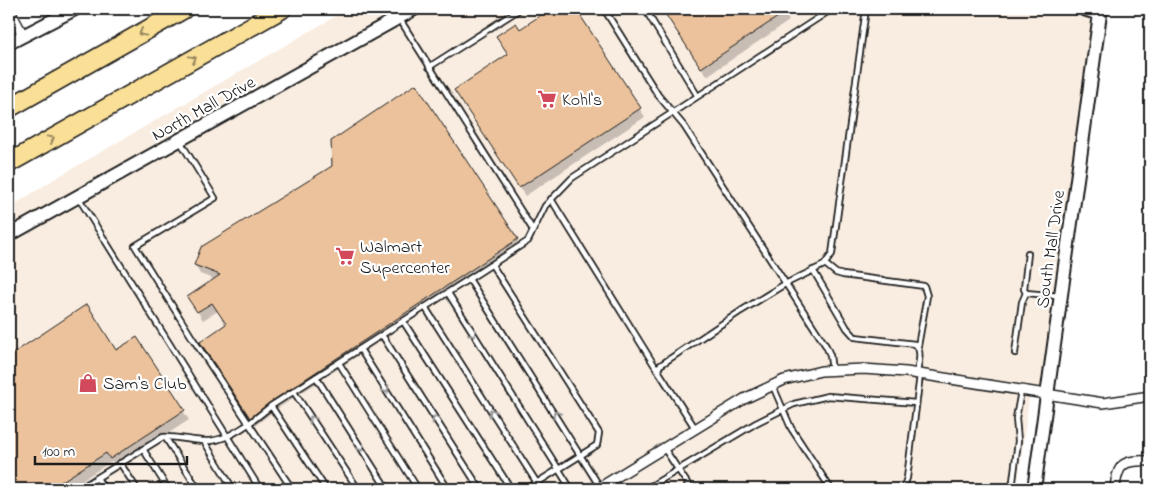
<svg xmlns="http://www.w3.org/2000/svg" width="1159" height="498" font-family="'Indie Flower',sans-serif">
  <style>
    .built { fill: #f9ede1 }
    .shadow { fill: #0003 }
    .building { fill: #ebc29b; stroke: #1c1c1c }
    .lines { fill: none; stroke-linecap: round; stroke-linejoin: round }
    .lane-casing { stroke: #1c1c1c; stroke-width: 8 }
    .street-casing { stroke: #1c1c1c; stroke-width: 12 }
    .secondary-casing { stroke: #1c1c1c; stroke-width: 16 }
    .highway-casing { stroke: #1c1c1c; stroke-width: 21 }
    .lane { stroke: #fff; stroke-width: 4.5 }
    .street { stroke: #fff; stroke-width: 9 }
    .secondary { stroke: #fff; stroke-width: 12 }
    .highway { stroke: #fadf96; stroke-width: 18 }
    .oneway { stroke: #96875f }
    .oneway2 { stroke: #999 }
    .labels { text-anchor: middle; stroke-width: 4.5; stroke-linejoin: round; paint-order: stroke }
    .poi-label { font-size: 18px; fill: #1c1c1c; stroke: #fff; text-anchor: start }
    .street-label { font-size: 18px; fill: #1c1c1c; stroke: #fff }
  </style>
  <rect width="100%" height="100%" fill="#fff"/>
  <filter id="ink" filterUnits="userSpaceOnUse"><feTurbulence type="fractalNoise" baseFrequency=".02" numOctaves="2"/><feDisplacementMap in="SourceGraphic" scale="10" xChannelSelector="R" yChannelSelector="G"/><feConvolveMatrix kernelMatrix="1 2 1 2 8 2 1 2 1" color-interpolation-filters="sRGB"/></filter>
  <g filter="url(#ink)">
    <path class="built" d="M348 9H1098L1047 396 1030 393 1017 489H9V208L56 178Z"/>
    <g class="shadow">
      <path d="M553 9H574L645 117 525 196 460 99 509 55 519 31Z"/>
      <path d="M662 9H782L789 21 707 76Z"/>
      <path d="M517 239 522 248 274 411 256 425 206 351 227 325 218 311 203 320 194 306 216 280 200 274 195 265Z"/>
      <path d="M86 306 116 352 136 338 189 420 116 467 112 461 68 489H9V357Z"/>
    </g>
    <g class="building">
      <path d="M550 9H576L641 108 519 188 454 90 508 54 496 36 516 23 520 29Z"/>
      <path d="M662 9H790L701 68Z"/>
      <path d="M416 84 518 239 269 403 250 418 200 342 226 324 212 303 197 312 187 297 220 275 194 265 201 247 332 166 331 141Z"/>
      <path d="M87 304 116 350 137 337 185 410 110 459 106 453 50 489H9V356Z"/>
    </g>
    <g class="lines">
      <g class="lane-casing">
        <g id="lane">
          <path d="M604 9 658 95 684 126 826 346 830 355 832 371"/>
          <path d="M645 9 697 95"/>
          <path d="M399 18 533 230"/>
          <path d="M429 67 520 9"/>
          <path d="M180 141 215 198 135 246 193 339 292 489"/>
          <path d="M78 197 260 489"/>
          <path d="M551 199 658 371"/>
          <path d="M825 264 836 273 843 275 924 286 927 296 918 346"/>
          <path d="M492 265 599 433 597 445 527 489"/>
          <path d="M813 270 847 328 855 337 915 344C923 351 918 364 917 373"/>
          <path d="M469 279 600 487"/>
          <path d="M448 293 571 489"/>
          <path d="M1026 293 1024 289 1028 253"/>
          <path d="M425 307 537 483"/>
          <path d="M403 321 511 489"/>
          <path d="M382 335 480 489"/>
          <path d="M360 349 448 489"/>
          <path d="M1015 353 1022 302 1026 293 1060 296"/>
          <path d="M339 363 418 489"/>
          <path d="M316 377 387 489"/>
          <path d="M773 386 791 428 831 489"/>
          <path d="M294 392 358 489"/>
          <path d="M271 406 326 489"/>
          <path d="M695 428 659 372V366L741 311 785 284 824 265 832 254 866 9"/>
          <path d="M165 437 198 489"/>
          <path d="M204 441 233 489"/>
          <path d="M664 448 691 489"/>
          <path d="M143 449 168 489"/>
          <path d="M120 463 137 489"/>
          <path d="M97 478 104 489"/>
          <path d="M79 489 163 437C179 436 194 442 210 441 232 439 255 419 271 406L528 241 545 206 572 178 832 9"/>
          <path d="M646 489 756 423 794 404 828 396 916 403"/>
          <path d="M903 489 907 478 920 375"/>
          <path d="M1012 489 1018 441 1016 418 1021 391"/>
        </g>
      </g>
      <g class="street-casing">
        <g id="street">
          <path d="M9 9 23 35"/>
          <path d="M597 489 744 399 784 380 821 371 863 369 906 372 1103 403 1150 396"/>
          <path d="M1115 489C1117 462 1125 460 1150 461"/>
        </g>
      </g>
      <g class="secondary-casing">
        <g id="secondary">
          <path d="M9 43 75 9"/>
          <path d="M9 235 414 9"/>
          <path d="M1034 489 1100 14 1084 9"/>
        </g>
      </g>
      <g class="highway-casing">
        <g id="highway">
          <path d="M9 108 184 9"/>
          <path d="M9 163 282 9"/>
        </g>
      </g>
      <use href="#lane" class="lane"/>
      <use href="#street" class="street"/>
      <use href="#secondary" class="secondary"/>
      <use href="#highway" class="highway"/>
    </g>
    <defs><path id="oneway-chevron" d="M-2-3.5L2.5 0L-2 3.5" fill="none" stroke-width="1.6" stroke-linecap="round" stroke-linejoin="round" transform="scale(1.25)"/></defs>
    <g class="oneway">
      <use href="#oneway-chevron" transform="translate(142 33) rotate(151)"/>
      <use href="#oneway-chevron" transform="translate(193 59) rotate(-29)"/>
      <use href="#oneway-chevron" transform="translate(51 139) rotate(-29)"/>
    </g>
    <g class="oneway2">
      <use href="#oneway-chevron" transform="translate(473 334) rotate(58)"/>
      <use href="#oneway-chevron" transform="translate(386 390) rotate(58)"/>
      <use href="#oneway-chevron" transform="translate(492 412) rotate(-123)"/>
      <use href="#oneway-chevron" transform="translate(556 414) rotate(-123)"/>
      <use href="#oneway-chevron" transform="translate(312 419) rotate(-123)"/>
      <use href="#oneway-chevron" transform="translate(435 419) rotate(-123)"/>
      <use href="#oneway-chevron" transform="translate(361 448) rotate(58)"/>
    </g>
  </g>
  <defs>
    <g id="supermarket-bare" transform="scale(1.5)"><path d="M-6-5.5h2.5l.6 2H6L4.5 2H-2.5L-4.4-4H-6ZM-1.5 3.2a1.3 1.3 0 1 0 .1 0ZM3 3.2a1.3 1.3 0 1 0 .1 0Z" fill="#d1495b" stroke="#fff" stroke-width="2.5" paint-order="stroke"/></g>
    <g id="shop-bare" transform="scale(1.5)"><path d="M-5-2.5h2.3a2.7 3.5 0 0 1 5.4 0H5L5.5 6h-11ZM-1.5-2.5h3a1.5 2.3 0 0 0-3 0Z" fill="#d1495b" stroke="#fff" stroke-width="2.5" paint-order="stroke"/></g>
  </defs>
  <g fill-rule="evenodd">
    <use href="#supermarket-bare" x="547" y="99"/>
    <use href="#supermarket-bare" x="345" y="256"/>
    <use href="#shop-bare" x="88" y="383"/>
  </g>
  <g class="labels">
    <g class="poi-label">
      <text x="562" y="105">Kohl's</text>
      <text x="360" y="252">Walmart<tspan x="360" dy="21">Supercenter</tspan></text>
      <text x="103" y="389">Sam's Club</text>
    </g>
    <g class="street-label">
      <text transform="translate(203 108) rotate(-29)" y="6">North Mall Drive</text>
      <text transform="translate(1050 249) rotate(-82)" y="6">South Mall Drive</text>
    </g>
  </g>
  <rect width="1159" height="498" fill="none" stroke="#fff" stroke-width="30"/>
  <rect x="15" y="15" width="1129" height="468" fill="none" stroke="#1c1c1c" stroke-width="2" filter="url(#ink)"/>
  <path d="M35 456v8h152v-8" fill="none" stroke="#1c1c1c" stroke-width="2.5"/>
  <text x="42" y="456" font-size="15" fill="#1c1c1c" stroke="#ffffff" stroke-width="4" paint-order="stroke">100 m</text>
</svg>
